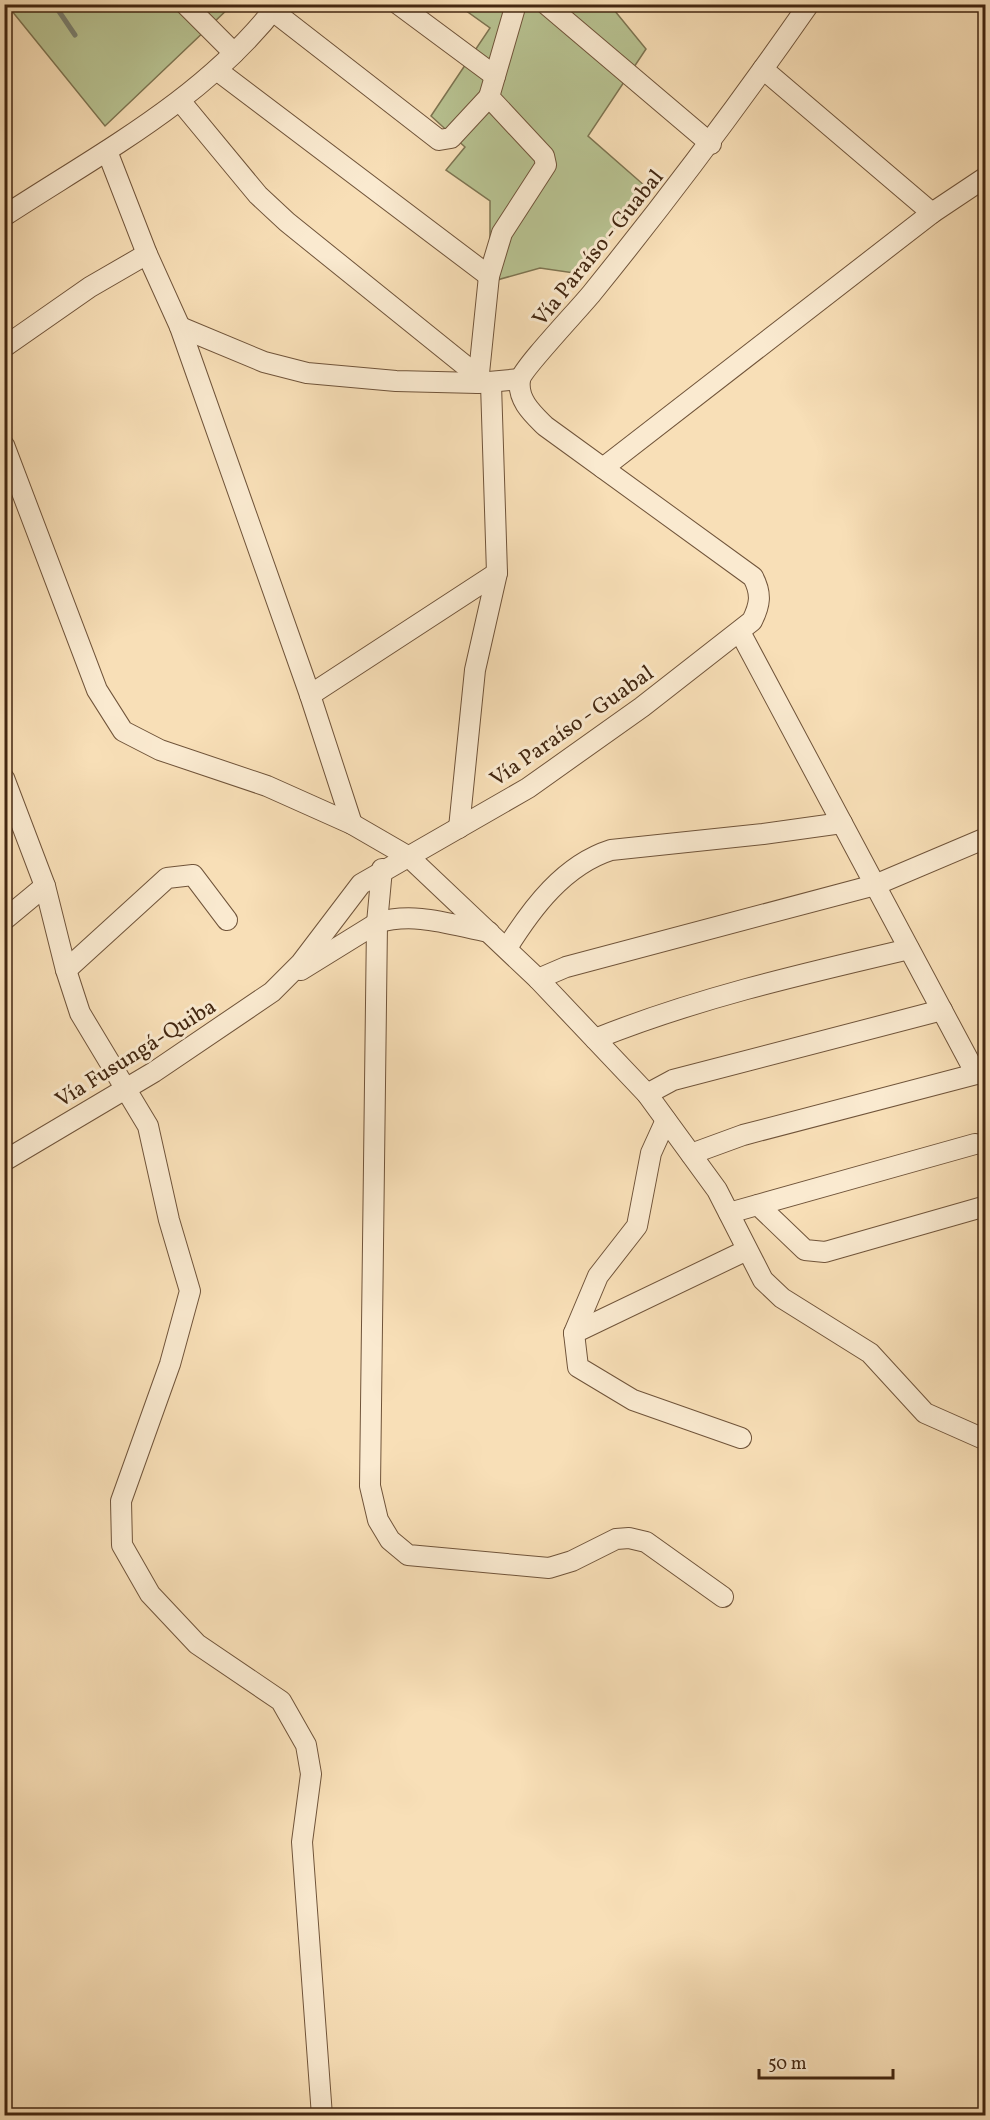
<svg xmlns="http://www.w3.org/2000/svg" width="990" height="2120" font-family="Vollkorn,serif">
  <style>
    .green { fill: #b8c392; stroke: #7d7451; stroke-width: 1.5 }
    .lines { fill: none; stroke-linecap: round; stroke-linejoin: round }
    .stream { stroke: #798071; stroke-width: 5 }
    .minor-casing { stroke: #70543a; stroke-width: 22 }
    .minor { stroke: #faead0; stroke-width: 20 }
    .labels { text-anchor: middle; stroke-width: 6; stroke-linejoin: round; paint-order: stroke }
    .street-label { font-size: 22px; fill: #422610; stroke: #faead0 }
  </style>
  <rect width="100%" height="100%" fill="#f8dfb7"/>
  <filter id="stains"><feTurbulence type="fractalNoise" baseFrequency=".00333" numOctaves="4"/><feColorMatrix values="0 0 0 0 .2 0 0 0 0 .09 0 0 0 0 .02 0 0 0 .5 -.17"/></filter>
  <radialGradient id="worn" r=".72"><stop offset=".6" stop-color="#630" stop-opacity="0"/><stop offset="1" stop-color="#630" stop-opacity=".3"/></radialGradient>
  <g class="green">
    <path d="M7 5H232L105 126Z"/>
    <path d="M458 5H610L646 49 588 136 645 186 581 274 540 268 490 282V201L446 170 465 147 431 116 490 28Z"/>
  </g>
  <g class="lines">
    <path class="stream" d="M54 4 75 35"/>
    <g class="minor-casing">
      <g id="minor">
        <path d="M185 4 234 53"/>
        <path d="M398 4 495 76"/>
        <path d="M546 4 711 144"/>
        <path d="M273 11 439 140 451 138 489 97"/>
        <path d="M763 69 932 213"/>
        <path d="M218 71 489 276"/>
        <path d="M181 102 258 195 287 222 478 376"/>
        <path d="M107 151 147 254 180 327 310 695 352 824"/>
        <path d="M4 216C102 152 206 98 278 4"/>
        <path d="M180 327 264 362 307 373 396 381 478 383 520 379"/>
        <path d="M4 347 90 287 147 254"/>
        <path d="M478 383 489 276 502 233 546 165 544 156 489 97 516 4"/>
        <path d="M4 445 97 690 123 731 160 750 267 786 352 824 409 857 538 979 647 1094 717 1190 763 1280 782 1298 870 1353 925 1413 986 1440"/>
        <path d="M603 468 932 213 986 177"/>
        <path d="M310 695 497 573"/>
        <path d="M4 778 45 886 66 970 80 1013 148 1126 169 1220 190 1291 170 1364 121 1501 122 1545 150 1594 197 1644 281 1701 306 1745 311 1774 302 1842 322 2116"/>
        <path d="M459 828 475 670 497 573 491 384"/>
        <path d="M382 869 377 923 370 1486 378 1520 390 1540 408 1555 549 1568 572 1561 616 1539 629 1538 646 1542 723 1597"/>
        <path d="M4 920 45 886"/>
        <path d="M507 948C532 908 564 865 611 850L763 834 842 823"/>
        <path d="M66 970 167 878 193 875 227 920"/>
        <path d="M301 970 377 923C414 911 452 925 489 932"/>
        <path d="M538 979 566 967 875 885 986 838"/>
        <path d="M595 1039C697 998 802 974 909 949"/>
        <path d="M647 1094 673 1080 942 1010"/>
        <path d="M666 1120 651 1153 637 1226 598 1276 574 1333 578 1367 633 1400 741 1438"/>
        <path d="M691 1154 743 1135 976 1074 740 632"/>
        <path d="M4 1161 154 1072 272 992 301 963 361 884 528 788 642 707 752 621C760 605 762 594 753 577L545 426C533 414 517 400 520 380 522 369 580 308 592 293 668 199 740 103 809 4"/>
        <path d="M758 1205 805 1250 825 1252 986 1206"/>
        <path d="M729 1213 975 1144"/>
        <path d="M574 1333 747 1250"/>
      </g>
    </g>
    <use href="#minor" class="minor"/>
  </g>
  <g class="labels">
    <g class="street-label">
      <text transform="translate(597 247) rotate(-51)" y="8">Vía Paraíso - Guabal</text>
      <text transform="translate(571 725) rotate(-35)" y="8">Vía Paraíso - Guabal</text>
      <text transform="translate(135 1052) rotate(-32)" y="8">Vía Fusungá-Quiba</text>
    </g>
  </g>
  <rect width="990" height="2120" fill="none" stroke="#f8dfb7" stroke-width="24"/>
  <rect x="6" y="6" width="978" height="2108" fill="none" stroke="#422610" stroke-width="3"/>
  <rect x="12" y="12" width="966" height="2096" fill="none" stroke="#422610" stroke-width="1.5"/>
  <path d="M759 2069v9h134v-9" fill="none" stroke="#422610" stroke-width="3"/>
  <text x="768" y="2069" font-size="18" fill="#422610" stroke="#faead0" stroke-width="4.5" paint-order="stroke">50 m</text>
  <rect width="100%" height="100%" filter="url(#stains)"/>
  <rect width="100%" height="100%" fill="url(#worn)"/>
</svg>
